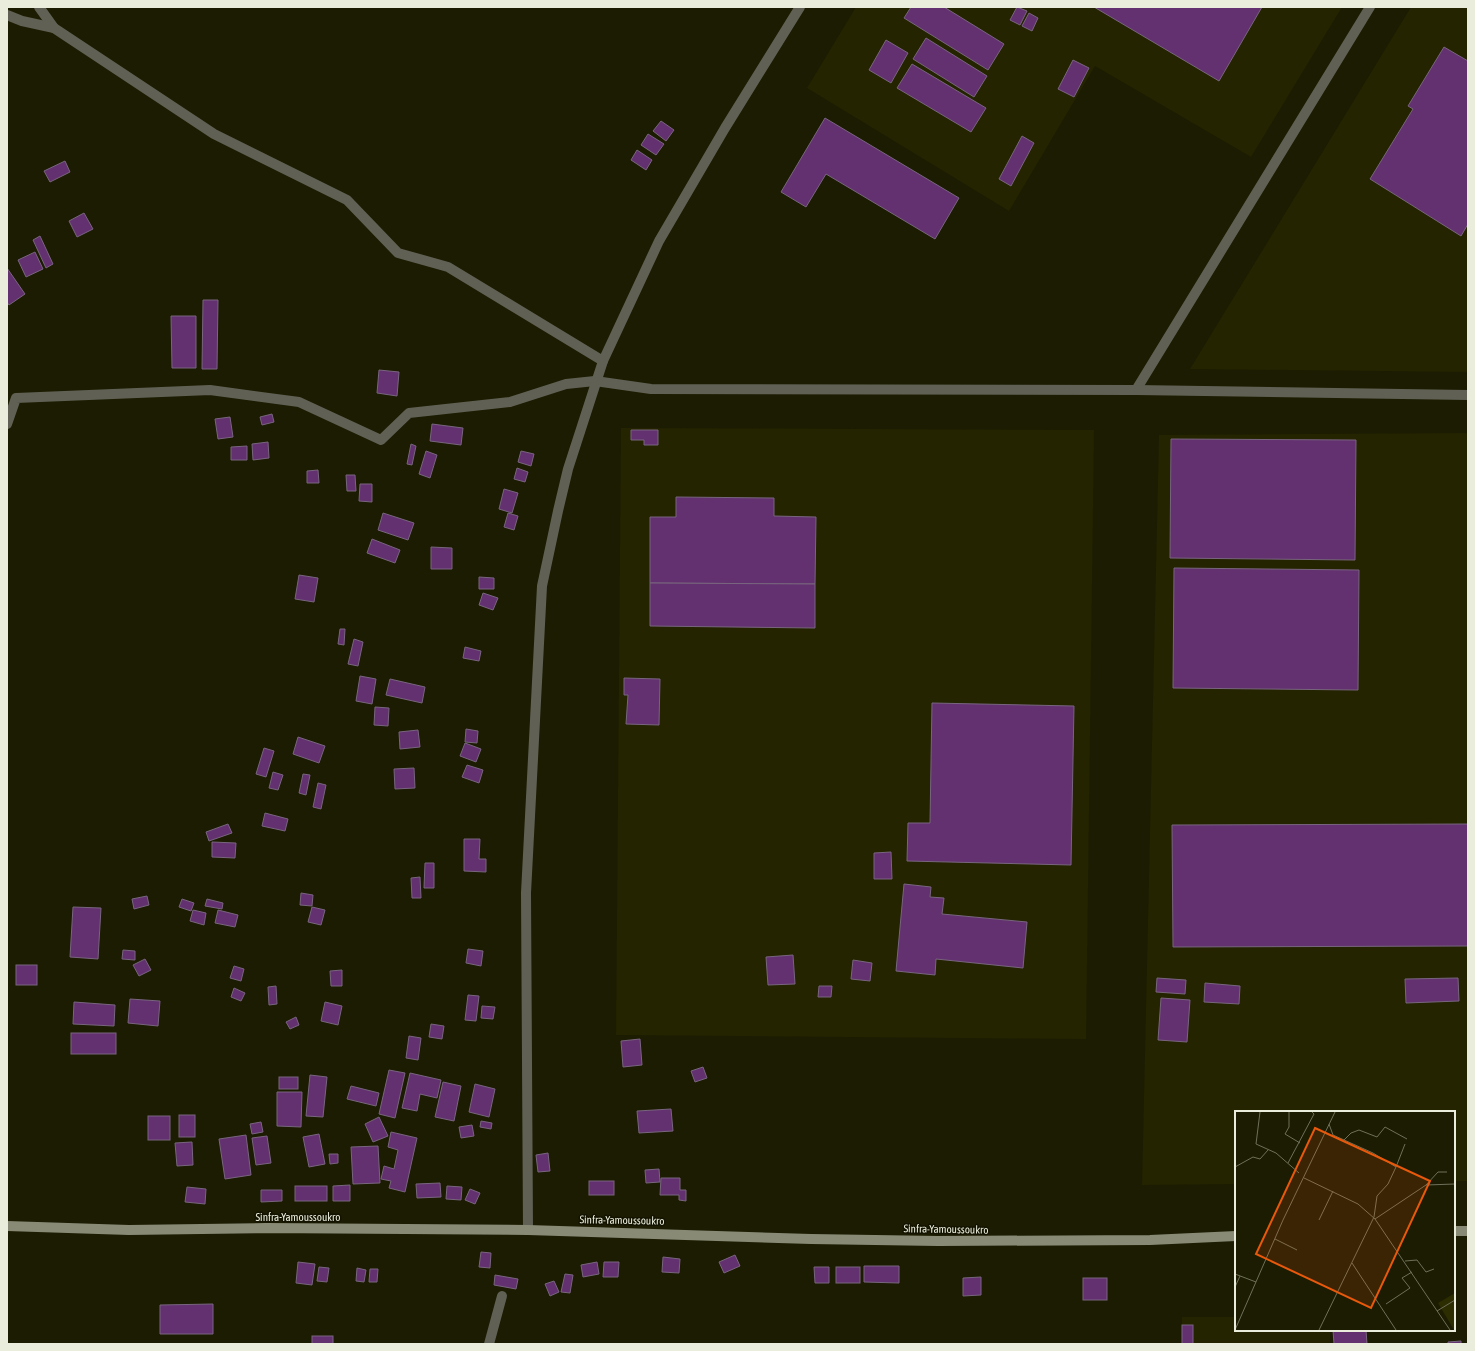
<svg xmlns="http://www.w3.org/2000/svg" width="1475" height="1351" font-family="'Asap Condensed',sans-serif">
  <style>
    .built { fill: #242400 }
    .building { fill: #633170; stroke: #78657e }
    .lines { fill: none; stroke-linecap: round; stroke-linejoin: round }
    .minor { stroke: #606154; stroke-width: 10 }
    .tertiary { stroke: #606154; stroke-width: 10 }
    .secondary { stroke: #888a75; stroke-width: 10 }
    .labels { text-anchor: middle; stroke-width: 3; stroke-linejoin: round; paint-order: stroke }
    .street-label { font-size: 11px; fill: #ebeddc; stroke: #131300 }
    .inset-road { fill: none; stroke: #6f7059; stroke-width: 1 }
    .view { fill: #e8590c; fill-opacity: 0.15; stroke: #e8590c; stroke-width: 2 }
    .inset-edge { fill: none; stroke: #ebeddc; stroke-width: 2 }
  </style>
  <rect width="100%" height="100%" fill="#1c1c02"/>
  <g class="built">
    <path d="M856 7H1342L1251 157 1095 66 1009 211 807 88Z"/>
    <path d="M1411 7H1468V372L1190 369Z"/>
    <path d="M621 428 1094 430 1086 1039 616 1035Z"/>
    <path d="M1468 433V1181H1454V1112H1236V1184L1142 1185 1159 435Z"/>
    <path d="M1182 1317H1236V1330H1330V1344H1182Z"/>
  </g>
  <g class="building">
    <path d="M911 7H944L1004 44 988 70 904 18Z"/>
    <path d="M1017 7 1027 11 1020 25 1010 20Z"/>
    <path d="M1094 7H1262L1219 81Z"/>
    <path d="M1029 13 1038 18 1032 31 1022 26Z"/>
    <path d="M926 38 987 76 974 97 913 59Z"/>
    <path d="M886 40 908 53 891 83 869 70Z"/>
    <path d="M1444 47 1468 61V224L1461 236 1370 179 1413 109 1408 106Z"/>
    <path d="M1073 60 1089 68 1074 97 1058 89Z"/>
    <path d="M912 64 986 108 971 132 897 88Z"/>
    <path d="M825 118 959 198 935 239 826 174 806 207 781 192Z"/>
    <path d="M661 121 674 130 666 141 653 131Z"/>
    <path d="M648 134 664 144 656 155 641 145Z"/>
    <path d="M1022 136 1034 143 1011 186 999 179Z"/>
    <path d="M637 150 652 160 646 170 631 160Z"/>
    <path d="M65 161 70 172 50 182 44 171Z"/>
    <path d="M84 213 93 229 77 237 69 221Z"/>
    <path d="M40 236 53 264 46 268 33 240Z"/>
    <path d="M35 252 43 269 26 277 18 260Z"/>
    <path d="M7 268 25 294 9 305 7 302Z"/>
    <path d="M203 300H218L217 369H202Z"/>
    <path d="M171 316H196V368H172Z"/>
    <path d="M379 370 399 372 397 396 377 393Z"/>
    <path d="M272 414 274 422 262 425 260 417Z"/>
    <path d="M230 417 233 437 218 439 215 419Z"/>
    <path d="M432 424 463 428 461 445 430 441Z"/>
    <path d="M631 430H658V445H644V440H631Z"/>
    <path d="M1171 439 1356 440 1355 560 1170 558Z"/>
    <path d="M268 442 269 458 253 460 252 444Z"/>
    <path d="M411 444 416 446 412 465 407 464Z"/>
    <path d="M247 446V460H231V447Z"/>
    <path d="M426 451 437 455 430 478 419 474Z"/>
    <path d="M521 451 534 454 531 466 518 462Z"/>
    <path d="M517 468 528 472 525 482 514 479Z"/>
    <path d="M318 470 319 483H307V471Z"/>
    <path d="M346 475H355L356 491H347Z"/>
    <path d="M360 484H372V502L359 501Z"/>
    <path d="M504 489 518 493 512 513 499 509Z"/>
    <path d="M676 497 774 498V516L816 517 815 584 650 583V517H676Z"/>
    <path d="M383 513 414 523 408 540 378 530Z"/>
    <path d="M508 513 518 516 514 530 504 527Z"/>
    <path d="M372 539 400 550 395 563 367 553Z"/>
    <path d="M431 547 452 548V569H431Z"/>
    <path d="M1174 568 1359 570 1358 690 1173 688Z"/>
    <path d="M299 575 318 578 314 602 295 599Z"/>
    <path d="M479 577 494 578V589H479Z"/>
    <path d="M650 583 815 584V628L650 626Z"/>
    <path d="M483 593 498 598 493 610 479 605Z"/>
    <path d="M340 629H345L344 645 338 644Z"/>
    <path d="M354 639 363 642 358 666 348 664Z"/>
    <path d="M465 647 481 651 479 661 463 658Z"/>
    <path d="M360 676 376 679 372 704 356 701Z"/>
    <path d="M624 678 660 679 659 725 626 724 628 695H624Z"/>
    <path d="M390 679 425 687 422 703 386 695Z"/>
    <path d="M932 703 1074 706 1071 865 907 861 908 823H930Z"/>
    <path d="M375 707 389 708 388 726 374 725Z"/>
    <path d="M466 729 478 731 477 743 465 742Z"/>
    <path d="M418 730 420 747 400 749 399 732Z"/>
    <path d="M298 737 325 746 319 763 293 754Z"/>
    <path d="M465 743 481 749 476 762 460 756Z"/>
    <path d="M264 748 274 751 266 777 256 774Z"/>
    <path d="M467 765 483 770 479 783 462 777Z"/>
    <path d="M414 768 415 788 395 789 394 769Z"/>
    <path d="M273 772 283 775 278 790 269 788Z"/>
    <path d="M303 774 310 775 306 795 299 793Z"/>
    <path d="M318 783 326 785 321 809 313 807Z"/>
    <path d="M265 813 288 819 285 831 262 826Z"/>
    <path d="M228 824 232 833 209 841 206 832Z"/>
    <path d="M1468 824V946L1173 947 1172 825Z"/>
    <path d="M464 839H480L479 859H486V872L464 871Z"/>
    <path d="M212 842 236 843 235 858 212 857Z"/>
    <path d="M891 852 892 879H874V853Z"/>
    <path d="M425 863H434V888H424Z"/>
    <path d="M420 877 421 898H412L411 878Z"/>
    <path d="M904 884 931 887 930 897 944 898 942 914 1027 922 1023 968 936 959 935 975 896 971Z"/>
    <path d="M301 893 313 895 312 906 300 905Z"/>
    <path d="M147 896 149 905 134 909 132 899Z"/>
    <path d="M182 899 194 903 191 911 179 907Z"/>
    <path d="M207 899 223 903 222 909 205 906Z"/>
    <path d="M73 907 101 908 98 959 70 957Z"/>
    <path d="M312 907 325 910 321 925 308 922Z"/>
    <path d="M193 910 206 913 204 925 190 921Z"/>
    <path d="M218 910 238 915 235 927 215 923Z"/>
    <path d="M468 949 483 951 481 966 466 963Z"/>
    <path d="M123 950 135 951V960L122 959Z"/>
    <path d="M793 955 795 984 768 985 766 957Z"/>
    <path d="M145 959 151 970 139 976 133 965Z"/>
    <path d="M853 960 872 963 870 981 851 979Z"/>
    <rect x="16" y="965" width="21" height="20"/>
    <path d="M234 966 244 969 241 981 230 978Z"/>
    <path d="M342 970V986H331L330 971Z"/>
    <path d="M1157 978 1186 980 1185 994 1156 992Z"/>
    <path d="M1458 978 1459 1001 1406 1003 1405 979Z"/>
    <path d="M1205 983 1240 986 1239 1004 1204 1002Z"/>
    <path d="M276 986 277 1004 269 1005 268 987Z"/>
    <path d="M819 986H832L831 997H818Z"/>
    <path d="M234 988 245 993 241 1001 231 997Z"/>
    <path d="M468 995 479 996 476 1021 465 1020Z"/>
    <path d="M1161 998 1190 1000 1187 1042 1158 1040Z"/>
    <path d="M130 999 160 1001 158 1026 128 1023Z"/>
    <path d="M74 1002 115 1005 114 1026 73 1024Z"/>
    <path d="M325 1002 342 1006 338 1025 321 1021Z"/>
    <path d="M482 1006 495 1007 493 1019 481 1018Z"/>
    <path d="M296 1017 299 1025 290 1029 286 1022Z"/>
    <path d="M431 1024 444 1026 442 1039 429 1037Z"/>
    <rect x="71" y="1033" width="45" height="21"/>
    <path d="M409 1036 421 1038 418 1060 406 1058Z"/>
    <path d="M640 1039 642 1065 623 1067 621 1041Z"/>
    <path d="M703 1067 707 1078 695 1082 691 1071Z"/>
    <path d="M389 1070 405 1073 395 1118 379 1114Z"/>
    <path d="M410 1073 441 1080 437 1098 420 1094 417 1111 402 1108Z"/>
    <path d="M310 1075 327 1077 323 1117 306 1116Z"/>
    <rect x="279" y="1077" width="19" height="12"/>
    <path d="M443 1082 461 1086 454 1121 435 1117Z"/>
    <path d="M475 1084 495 1089 489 1117 469 1112Z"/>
    <path d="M351 1086 379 1093 376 1106 347 1099Z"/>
    <path d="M277 1092H302L301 1127 277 1126Z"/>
    <path d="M671 1109 673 1131 639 1133 637 1111Z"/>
    <rect x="179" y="1115" width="16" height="22"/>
    <rect x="148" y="1116" width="22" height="24"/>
    <path d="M379 1117 388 1136 373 1142 365 1124Z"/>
    <path d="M481 1121 492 1123 491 1129 480 1127Z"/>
    <path d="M261 1122 263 1132 252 1134 250 1124Z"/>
    <path d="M472 1125 474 1136 461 1138 459 1127Z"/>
    <path d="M391 1132 417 1138 405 1192 389 1188 391 1181 381 1179 384 1166 394 1169 398 1150 388 1147Z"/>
    <path d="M319 1134 325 1164 309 1167 303 1137Z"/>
    <path d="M246 1135 251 1175 225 1179 219 1139Z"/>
    <path d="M267 1136 271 1163 256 1165 252 1138Z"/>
    <path d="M192 1142 193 1165 177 1166 175 1143Z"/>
    <path d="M378 1146 380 1183 353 1184 351 1147Z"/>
    <path d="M548 1153 550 1171 538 1172 536 1155Z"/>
    <path d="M329 1154H338V1163L330 1164Z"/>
    <path d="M659 1169 660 1182 646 1183 645 1170Z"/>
    <path d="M661 1178H680V1190H686V1201L679 1200V1195H660Z"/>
    <rect x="589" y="1181" width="25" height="14"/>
    <path d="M440 1183 441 1197 417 1198 416 1184Z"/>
    <path d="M350 1185V1201H333V1186Z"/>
    <rect x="295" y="1186" width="32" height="15"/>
    <path d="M447 1186 462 1187 461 1200 446 1199Z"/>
    <path d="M187 1187 206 1189 205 1204 185 1202Z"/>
    <path d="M470 1189 480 1193 475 1204 465 1200Z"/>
    <path d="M261 1190H282V1201L261 1202Z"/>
    <path d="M481 1252 491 1253 490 1268 479 1267Z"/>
    <path d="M735 1255 740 1266 724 1273 719 1262Z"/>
    <path d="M663 1257 680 1259 679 1273 662 1272Z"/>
    <path d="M298 1262 315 1264 312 1285 296 1283Z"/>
    <path d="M597 1262 599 1274 583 1277 581 1265Z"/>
    <path d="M604 1262H619L618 1277H603Z"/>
    <path d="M864 1266H899V1283L864 1282Z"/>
    <path d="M319 1267 329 1268 327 1282 317 1281Z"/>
    <path d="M814 1267H829V1283H815Z"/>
    <rect x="836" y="1267" width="24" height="16"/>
    <path d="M357 1268 366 1270 364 1282 356 1281Z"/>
    <path d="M370 1269H378L377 1282H369Z"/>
    <path d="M565 1274 573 1275 570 1293 561 1292Z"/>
    <path d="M495 1275 518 1279 516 1289 494 1285Z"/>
    <path d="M981 1277V1295L963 1296V1278Z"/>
    <rect x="1083" y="1278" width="24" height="22"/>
    <path d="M554 1281 559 1292 550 1296 545 1284Z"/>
    <path d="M213 1304V1334H160V1305Z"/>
    <rect x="1182" y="1325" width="11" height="19"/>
    <path d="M1333 1330H1366L1367 1344H1334Z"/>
    <rect x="312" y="1336" width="21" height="8"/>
    <path d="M1461 1341V1344H1448V1342Z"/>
  </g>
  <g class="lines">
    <g class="minor">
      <path d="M39 7 54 28 214 134 347 200 398 253 448 267 603 361"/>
      <path d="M7 15 22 21 54 28"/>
      <path d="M1136 390 1370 7"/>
      <path d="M7 424 16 398 210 390 299 402 381 440 409 413 510 402 566 384 595 381 651 389 1136 390 1468 395"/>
      <path d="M489 1344 502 1296"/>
    </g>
    <path class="tertiary" d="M528 1230 526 893 542 586 558 511 568 469 603 361 659 241 725 128 800 7"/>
    <g class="secondary">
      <path d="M7 1226 129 1230 266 1228 528 1230 811 1239 938 1241 1150 1240 1236 1236"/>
      <path d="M1454 1231H1468"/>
    </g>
  </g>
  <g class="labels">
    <g class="street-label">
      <text x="298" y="1221">Sinfra-Yamoussoukro</text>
      <text transform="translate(622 1220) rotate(1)" y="4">Sinfra-Yamoussoukro</text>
      <text transform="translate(946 1229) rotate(1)" y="4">Sinfra-Yamoussoukro</text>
    </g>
  </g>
  <g transform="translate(1235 1111)">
    <rect width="220" height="220" fill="#1c1c02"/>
    <path d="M220 182V219H219L203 192Z" fill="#2c2d00"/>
    <path class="inset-road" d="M25 1 21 33 41 42 64 62M54 1V16L50 23 65 32M109 29 116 22 124 19 142 26 150 16 172 28M53 52 79 3 77 1M0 56 18 46 25 48 33 39M161 56 170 33M69 67 123 93 140 108 215 219M191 74 220 73M140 108 191 74 203 61H212M84 109 98 80M40 128 62 139M170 150 182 149 191 161 199 158M117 152 161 219M0 163 21 171M0 176 5 165M151 193 175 177 167 167 177 161M202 200 220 189M0 219 48 109 100 1M84 219 139 106 142 85 153 73 161 56 138 42 98 24 94 13"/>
    <path class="view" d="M80 17 195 70 136 197 21 143Z"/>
    <rect width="220" height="220" class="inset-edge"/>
  </g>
  <rect width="1475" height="1351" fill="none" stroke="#ebeddc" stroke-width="16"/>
</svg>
